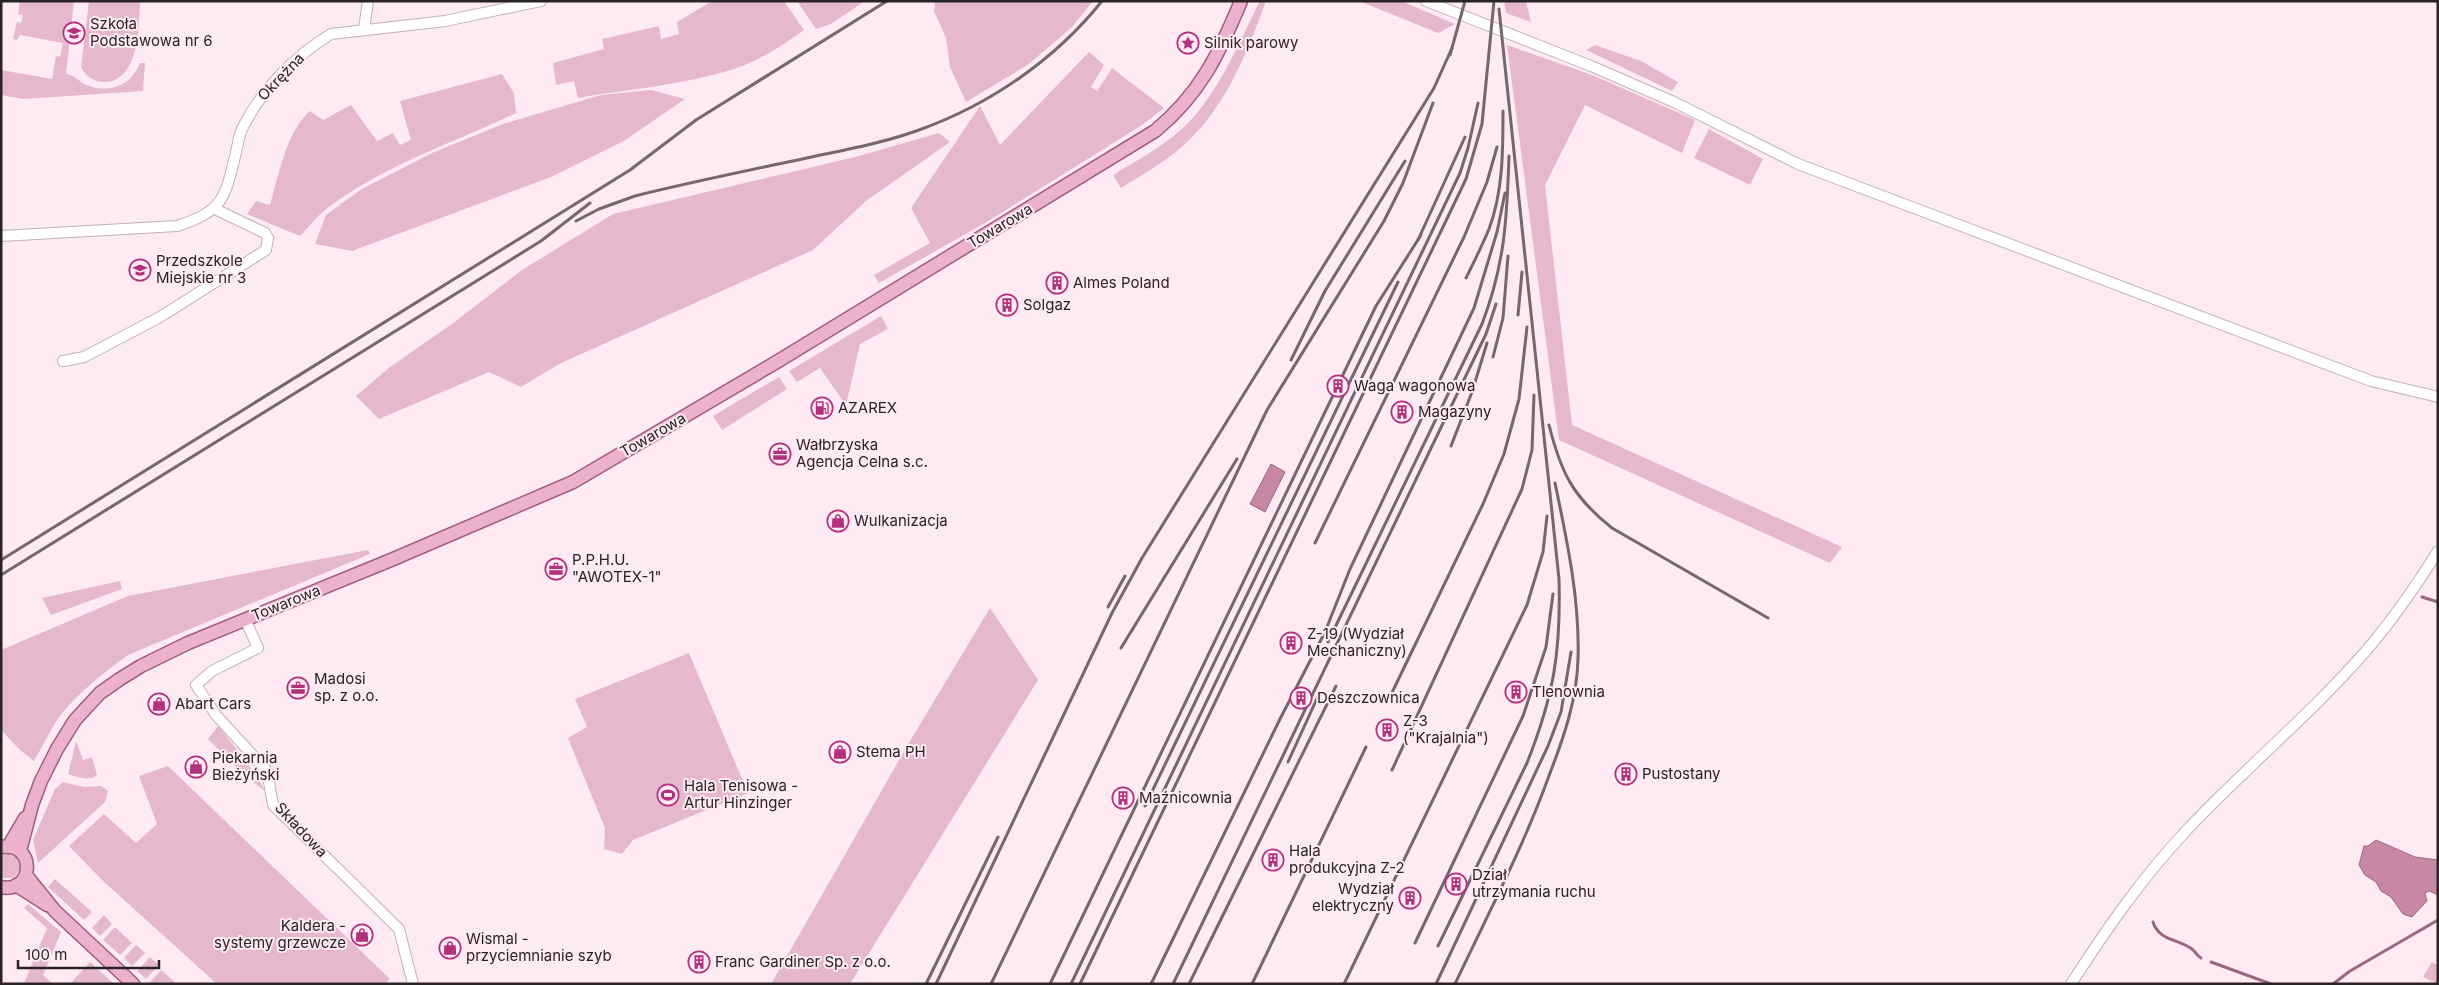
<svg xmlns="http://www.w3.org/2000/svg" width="2439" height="985" font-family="Inter,sans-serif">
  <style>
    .green { fill: #e5b8cd }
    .water { fill: #c887a6; stroke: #996980 }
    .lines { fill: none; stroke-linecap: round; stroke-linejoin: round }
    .stream { stroke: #996980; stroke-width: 3 }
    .minor-casing { stroke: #c2b0b8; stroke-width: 12 }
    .major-casing { stroke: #a05e7f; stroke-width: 15 }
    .minor { stroke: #fff; stroke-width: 10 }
    .major { stroke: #ecb1cf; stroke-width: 12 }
    .rail { stroke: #73686c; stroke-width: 3 }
    .labels { text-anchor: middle; stroke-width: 4; stroke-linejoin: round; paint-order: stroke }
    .poi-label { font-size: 15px; fill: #2a2326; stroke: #fdeaf2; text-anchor: start }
    .street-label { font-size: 15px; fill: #2a2326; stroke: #fdeaf2 }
  </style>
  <rect width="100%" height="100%" fill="#fdeaf2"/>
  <g class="green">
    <path d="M20 1H74L66 74C75 75 78 81 86 85 109 94 131 86 140 63H145L143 91 24 99 1 95V70L52 79 56 56 60 57 63 43 20 35 17 40 13 39 17 22 21 23 23 15 18 14Z"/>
    <path d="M89 1H140C139 28 139 84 102 82 92 81 85 75 81 67Z"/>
    <path d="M712 1H784L804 30C783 45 759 61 734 69 684 85 629 89 578 98L574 81 556 85 553 63 604 49 602 39 659 26 661 39 679 34 677 22Z"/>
    <path d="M797 1H865L831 24 816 29Z"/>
    <path d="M935 1H1093L1072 27 1029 64 966 102 950 67 946 38 934 11Z"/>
    <path d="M1260 1H1266C1245 58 1222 117 1172 155 1156 167 1138 177 1121 188L1113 175C1139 159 1170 143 1191 120 1222 86 1239 42 1260 1Z"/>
    <path d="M1359 1H1401L1455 24 1438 33Z"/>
    <path d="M1504 1H1526L1531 22 1506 13Z"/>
    <path d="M1507 45 1592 75 1695 120 1682 153 1585 105 1545 185 1572 425 1842 547 1830 563 1559 440Z"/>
    <path d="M1595 45 1641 61 1678 82 1672 91 1586 50Z"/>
    <path d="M1089 52 1104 65 1091 87 1097 91 1112 68 1164 108 1142 125 985 223 879 283 874 275 930 243 911 208 980 106 1000 145Z"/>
    <path d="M502 74 514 93 516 113C452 144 381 166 324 211 315 218 308 228 300 236L247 214 256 201 270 205C278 177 287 130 310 111L323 120 351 105 377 141 393 133 400 145 411 140 400 101Z"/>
    <path d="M651 90 685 99 624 141 551 177 352 251 315 244 326 215 360 190 432 153 503 124 601 95Z"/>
    <path d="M1709 129 1763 159 1750 185 1694 158Z"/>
    <path d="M939 133 950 142 866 201 813 250 559 364 521 387 489 372 379 419 356 396 390 367 452 324 522 270 613 214 855 157Z"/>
    <path d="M881 316 888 329 860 344 846 405 820 368 797 382 789 371Z"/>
    <path d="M779 377 787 389 722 430 713 416Z"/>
    <path d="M368 550 370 554 128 655C102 674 76 694 57 720 49 733 42 747 34 761L20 750 1 730V650L128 596Z"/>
    <path d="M120 581 122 589 51 615 42 598Z"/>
    <path d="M990 608 1038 680 850 984H771L910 741Z"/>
    <path d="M689 653 748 793 633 840 622 854 604 849 605 828 568 738 587 727 575 699Z"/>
    <path d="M218 726 247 762 266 792 244 775 208 739Z"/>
    <path d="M76 741 83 760 92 757 97 775C88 782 78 777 68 774Z"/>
    <path d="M168 766 390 979 385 984H217L101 879 69 846 104 814 136 843 157 824 139 776Z"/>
    <path d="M63 782 84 787 101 786 108 791 105 802 38 863 33 840 55 789Z"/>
    <path d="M7 853 17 858 20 869 14 878H1V855Z"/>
    <path d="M55 879 92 912 84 920 48 887Z"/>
    <path d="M28 904 61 932 43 975 53 984 24 983 47 928 24 908Z"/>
    <path d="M104 915 112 924 100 936 92 928Z"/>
    <path d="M115 927 132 943 120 955 103 940Z"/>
    <path d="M136 945 145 953 132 966 124 958Z"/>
    <path d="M150 957 159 965 146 979 137 971Z"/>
    <path d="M90 962 114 984H70Z"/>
    <path d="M2432 962 2438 965V984L2423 977Z"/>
    <path d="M161 970 177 984H151L150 982Z"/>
  </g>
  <g class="water">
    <path d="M1271 464 1285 472 1265 512 1250 504Z"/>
    <path d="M2376 840 2415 857 2438 860V895L2429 891 2425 893 2427 901 2412 917 2403 914 2391 897 2381 891 2376 882 2365 875 2359 865 2364 846H2368Z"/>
  </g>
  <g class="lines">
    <g class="stream">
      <path d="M2422 597 2438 602"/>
      <path d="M2153 922C2159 941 2179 939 2192 949 2196 952 2197 956 2201 958"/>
      <path d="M2211 962 2271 984"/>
      <path d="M2333 984 2350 971 2438 920"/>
    </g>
    <g class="minor-casing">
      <g id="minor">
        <path d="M1426 1 1591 66 1674 102 1798 164 2371 381 2438 397"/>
        <path d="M364 29 368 1"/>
        <path d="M1 236 177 226C224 211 225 198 236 152 238 144 239 134 243 127 262 89 295 56 331 34L445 21 541 1"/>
        <path d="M63 361 84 357 160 317 266 250 268 238 265 233 215 209"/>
        <path d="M245 619 258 648 212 671 196 685 216 715 267 771 273 805 399 929 413 984"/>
        <path d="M2071 984C2106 930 2141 879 2185 832 2243 770 2309 716 2365 652 2392 621 2416 586 2438 551"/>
      </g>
    </g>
    <g class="major-casing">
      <g id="major">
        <path d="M1 847C36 841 35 894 1 887"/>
        <path d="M8 847 25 818"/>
        <path d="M20 851 32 805 41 781 57 749 75 720 100 693 120 679 141 666 188 643 391 560 573 482 775 363 1155 131C1200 94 1219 54 1241 1"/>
        <path d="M26 875 55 911 133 984"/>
        <path d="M16 885 47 905"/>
      </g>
    </g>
    <use href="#minor" class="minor"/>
    <use href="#major" class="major"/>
    <g class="rail">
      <path d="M1450 55 1465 1"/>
      <path d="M576 221 599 209 635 196C695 181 756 169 816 156 850 149 886 142 919 130 989 105 1055 60 1102 1"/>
      <path d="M1418 240 1465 137"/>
      <path d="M1466 278C1474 262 1482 246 1489 229 1503 192 1503 151 1503 111"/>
      <path d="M1518 315 1522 272"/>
      <path d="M1493 357 1503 318 1508 256"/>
      <path d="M1291 360 1325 291 1405 161"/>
      <path d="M1549 425C1561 473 1573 497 1612 528L1768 618"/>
      <path d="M1451 446 1472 392 1487 343"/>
      <path d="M1315 543 1464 237 1487 182 1497 147"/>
      <path d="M1 560 630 170 696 120 887 1"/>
      <path d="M1 575 541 241 590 203"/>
      <path d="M1108 607 1125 576"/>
      <path d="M1328 642 1482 324C1505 264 1507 218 1509 156"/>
      <path d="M1121 648 1237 459"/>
      <path d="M1387 703 1483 504 1504 454 1519 399 1527 327"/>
      <path d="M1288 762 1320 692"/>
      <path d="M1392 770 1522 489 1532 450 1534 395"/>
      <path d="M1145 806 1398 282"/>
      <path d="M1415 943 1523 716 1546 647 1553 594"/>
      <path d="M1438 946 1527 763C1554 695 1561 651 1559 579L1499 9"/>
      <path d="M926 984 998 837"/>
      <path d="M936 984 1112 613 1142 558 1434 88 1452 48"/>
      <path d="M991 984 1267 410 1384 221 1403 183 1433 103"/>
      <path d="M1050 984 1376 306 1421 235"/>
      <path d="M1071 984 1460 173 1468 148 1478 103"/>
      <path d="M1080 984 1466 179 1482 124 1494 1"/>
      <path d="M1151 984 1280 719 1325 632 1350 569 1474 308 1497 232 1505 193"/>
      <path d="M1173 984 1486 334 1496 304"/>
      <path d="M1189 984 1336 686"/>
      <path d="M1252 984 1366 747"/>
      <path d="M1344 984 1527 605 1543 552 1547 516"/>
      <path d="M1436 984 1548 746 1561 712 1571 652"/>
      <path d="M1455 984C1488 914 1524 846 1550 773 1564 737 1577 699 1578 659 1580 601 1567 540 1555 483"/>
    </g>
  </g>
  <defs>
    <g id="school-ring" transform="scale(1.125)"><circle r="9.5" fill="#fdeaf2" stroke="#b2317c" stroke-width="1.5"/><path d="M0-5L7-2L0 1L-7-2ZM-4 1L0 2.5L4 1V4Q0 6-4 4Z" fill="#b2317c"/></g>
    <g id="sight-ring" transform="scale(1.125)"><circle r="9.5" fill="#fdeaf2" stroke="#b2317c" stroke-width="1.5"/><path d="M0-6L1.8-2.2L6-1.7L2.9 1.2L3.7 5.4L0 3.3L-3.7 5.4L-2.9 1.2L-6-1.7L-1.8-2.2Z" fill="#b2317c"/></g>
    <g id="building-ring" transform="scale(1.125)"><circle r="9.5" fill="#fdeaf2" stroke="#b2317c" stroke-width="1.5"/><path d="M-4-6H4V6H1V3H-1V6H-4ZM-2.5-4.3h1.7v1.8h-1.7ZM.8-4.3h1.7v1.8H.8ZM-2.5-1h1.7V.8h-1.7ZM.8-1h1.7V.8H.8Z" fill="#b2317c"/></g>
    <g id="fuel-ring" transform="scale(1.125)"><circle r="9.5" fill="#fdeaf2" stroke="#b2317c" stroke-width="1.5"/><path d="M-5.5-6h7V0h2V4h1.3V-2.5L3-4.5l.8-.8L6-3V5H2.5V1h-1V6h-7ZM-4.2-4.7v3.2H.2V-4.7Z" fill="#b2317c"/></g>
    <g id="office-ring" transform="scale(1.125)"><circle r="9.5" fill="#fdeaf2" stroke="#b2317c" stroke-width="1.5"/><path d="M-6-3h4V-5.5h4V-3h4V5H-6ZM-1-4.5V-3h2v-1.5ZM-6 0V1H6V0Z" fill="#b2317c"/></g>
    <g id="shop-ring" transform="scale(1.125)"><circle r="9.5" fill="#fdeaf2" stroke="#b2317c" stroke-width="1.5"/><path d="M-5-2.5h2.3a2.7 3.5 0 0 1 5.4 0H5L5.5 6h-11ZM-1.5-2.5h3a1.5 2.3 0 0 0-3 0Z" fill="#b2317c"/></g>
    <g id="stadium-ring" transform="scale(1.125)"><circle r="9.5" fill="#fdeaf2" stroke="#b2317c" stroke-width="1.5"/><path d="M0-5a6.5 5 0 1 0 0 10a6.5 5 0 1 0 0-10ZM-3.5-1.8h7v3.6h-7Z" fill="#b2317c"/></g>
  </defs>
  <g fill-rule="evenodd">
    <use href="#school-ring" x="74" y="33"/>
    <use href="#sight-ring" x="1188" y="43"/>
    <use href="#school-ring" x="140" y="270"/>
    <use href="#building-ring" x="1057" y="283"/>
    <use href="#building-ring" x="1007" y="305"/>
    <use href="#building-ring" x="1338" y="386"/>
    <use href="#fuel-ring" x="822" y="408"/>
    <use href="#building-ring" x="1402" y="412"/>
    <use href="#office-ring" x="780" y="454"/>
    <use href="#shop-ring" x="838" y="521"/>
    <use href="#office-ring" x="556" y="569"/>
    <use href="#building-ring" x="1291" y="643"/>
    <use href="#office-ring" x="298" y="688"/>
    <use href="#building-ring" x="1516" y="692"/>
    <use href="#building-ring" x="1301" y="698"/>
    <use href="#shop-ring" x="159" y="704"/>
    <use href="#building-ring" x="1387" y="730"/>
    <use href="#shop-ring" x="840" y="752"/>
    <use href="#shop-ring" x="196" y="767"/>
    <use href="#building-ring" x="1626" y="774"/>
    <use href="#stadium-ring" x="668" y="795"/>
    <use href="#building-ring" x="1123" y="798"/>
    <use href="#building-ring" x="1273" y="860"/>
    <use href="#building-ring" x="1456" y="884"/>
    <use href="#building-ring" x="1410" y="898"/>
    <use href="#shop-ring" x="362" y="935"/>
    <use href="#shop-ring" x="450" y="948"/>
    <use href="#building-ring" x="699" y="962"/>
  </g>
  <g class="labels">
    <g class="poi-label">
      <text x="90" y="29">Szkoła<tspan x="90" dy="17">Podstawowa nr 6</tspan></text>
      <text x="1204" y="48">Silnik parowy</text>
      <text x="156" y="266">Przedszkole<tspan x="156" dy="17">Miejskie nr 3</tspan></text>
      <text x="1073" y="288">Almes Poland</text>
      <text x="1023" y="310">Solgaz</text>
      <text x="1354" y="391">Waga wagonowa</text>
      <text x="838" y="413">AZAREX</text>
      <text x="1418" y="417">Magazyny</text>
      <text x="796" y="450">Wałbrzyska<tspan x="796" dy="17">Agencja Celna s.c.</tspan></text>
      <text x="854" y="526">Wulkanizacja</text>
      <text x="572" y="565">P.P.H.U.<tspan x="572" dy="17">"AWOTEX-1"</tspan></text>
      <text x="1307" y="639">Z-19 (Wydział<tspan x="1307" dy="17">Mechaniczny)</tspan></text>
      <text x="314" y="684">Madosi<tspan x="314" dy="17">sp. z o.o.</tspan></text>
      <text x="1532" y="697">Tlenownia</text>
      <text x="1317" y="703">Deszczownica</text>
      <text x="175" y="709">Abart Cars</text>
      <text x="1403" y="726">Z-3<tspan x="1403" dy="17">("Krajalnia")</tspan></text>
      <text x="856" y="757">Stema PH</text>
      <text x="212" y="763">Piekarnia<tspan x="212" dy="17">Bieżyński</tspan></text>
      <text x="1642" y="779">Pustostany</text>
      <text x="684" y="791">Hala Tenisowa -<tspan x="684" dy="17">Artur Hinzinger</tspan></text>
      <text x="1139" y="803">Maźnicownia</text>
      <text x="1289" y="856">Hala<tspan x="1289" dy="17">produkcyjna Z-2</tspan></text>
      <text x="1472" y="880">Dział<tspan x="1472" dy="17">utrzymania ruchu</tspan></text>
      <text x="1394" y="894" text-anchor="end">Wydział<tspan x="1394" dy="17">elektryczny</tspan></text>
      <text x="346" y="931" text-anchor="end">Kaldera -<tspan x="346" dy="17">systemy grzewcze</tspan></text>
      <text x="466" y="944">Wismal -<tspan x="466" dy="17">przyciemnianie szyb</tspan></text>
      <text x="715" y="967">Franc Gardiner Sp. z o.o.</text>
    </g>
    <g class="street-label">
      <text transform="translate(281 77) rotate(-46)" y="5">Okrężna</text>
      <text transform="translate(1000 226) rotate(-31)" y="5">Towarowa</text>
      <text transform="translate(653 435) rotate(-30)" y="5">Towarowa</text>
      <text transform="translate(286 603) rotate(-22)" y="5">Towarowa</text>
      <text transform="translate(301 830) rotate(47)" y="5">Składowa</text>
    </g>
  </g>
  <rect width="2439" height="985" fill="none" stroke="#2a2326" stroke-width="5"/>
  <path d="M18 960v8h141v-8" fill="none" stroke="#2a2326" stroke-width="2.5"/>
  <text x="25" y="960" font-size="15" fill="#2a2326" stroke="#fdeaf2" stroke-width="4" paint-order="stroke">100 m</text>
</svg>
